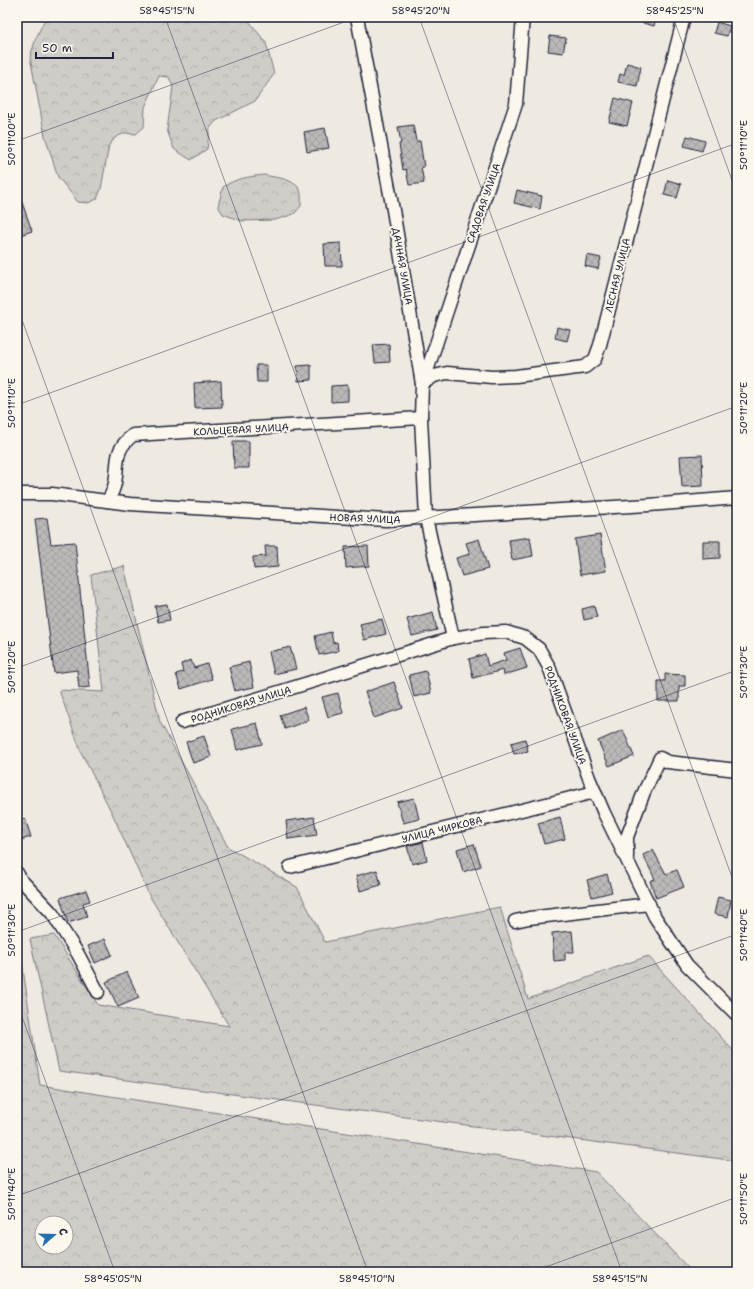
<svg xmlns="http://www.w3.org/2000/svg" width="754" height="1289" font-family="'Shantell Sans',sans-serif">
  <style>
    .forest { fill: url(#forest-crowns); stroke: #797882; fill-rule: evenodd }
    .building { fill: url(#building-cross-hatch); stroke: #22223b }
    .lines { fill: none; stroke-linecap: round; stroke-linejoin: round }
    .minor-casing { stroke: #22223b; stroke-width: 15 }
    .minor { stroke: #fbf7ec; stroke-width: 12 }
    .ticks { fill: none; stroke: #22223b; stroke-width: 1; stroke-opacity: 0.45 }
    .labels { text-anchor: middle; stroke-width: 4; stroke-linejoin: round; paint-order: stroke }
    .street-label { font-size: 10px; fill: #22223b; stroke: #fbf7ec }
    .neatline { fill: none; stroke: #22223b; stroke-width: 1.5 }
    .ticks-label { font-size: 10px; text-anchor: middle; fill: #22223b }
  </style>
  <defs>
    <pattern id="forest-crowns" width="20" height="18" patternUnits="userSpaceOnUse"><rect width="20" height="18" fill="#d0cdc9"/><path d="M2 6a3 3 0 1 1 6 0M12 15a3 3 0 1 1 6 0" fill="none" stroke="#b2b0ae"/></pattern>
    <pattern id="building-cross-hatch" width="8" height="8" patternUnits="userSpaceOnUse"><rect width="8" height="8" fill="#bcb8b8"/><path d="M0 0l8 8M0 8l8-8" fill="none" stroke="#a19e9f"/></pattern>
  </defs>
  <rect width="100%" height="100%" fill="#eeeae2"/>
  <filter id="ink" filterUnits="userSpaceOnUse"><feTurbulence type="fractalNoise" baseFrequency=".025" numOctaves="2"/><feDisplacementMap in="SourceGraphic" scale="8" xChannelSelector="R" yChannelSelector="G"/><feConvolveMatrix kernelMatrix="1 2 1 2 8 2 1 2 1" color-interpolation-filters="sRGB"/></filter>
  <g filter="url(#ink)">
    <g class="forest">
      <path d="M46 17H246L266 43 274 74 255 101 216 121 210 128 207 149 191 160 174 149 167 130 173 87 169 77 159 76 145 107 144 127 136 134 125 133 116 137 109 145 101 189 97 199 88 203 78 202 58 177 45 136 30 57 36 38Z"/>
      <path d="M264 175C276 178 294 178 300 190 302 194 301 201 301 206L294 214 275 220 242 221 223 214 218 206 223 187C236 178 248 177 264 175Z"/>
      <path d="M124 566 160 722 228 847 297 887 325 942 500 907 528 999 648 956 737 1055V1161L59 1071 30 939 54 935 98 1005 229 1026 149 895 112 813 81 752 59 690 104 692 91 575Z"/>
      <path d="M17 945 22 962 40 1085 596 1172 692 1272H17ZM42 1223H66V1247H42Z"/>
    </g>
    <g class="building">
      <path d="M632 17H656L654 26 632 20Z"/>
      <path d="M717 22 730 26 727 36 714 33Z"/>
      <path d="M550 36 566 38 563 53 548 51Z"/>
      <path d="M627 63 641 67 637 86 618 82 620 74 624 75Z"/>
      <path d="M615 98 633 103 627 126 609 122Z"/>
      <path d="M413 125 416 141H420L424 167H421L424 183 409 185 406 169 403 170 399 144 401 143 398 127Z"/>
      <path d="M325 128 329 148 307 152 304 132Z"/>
      <path d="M687 136 705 141 702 151 684 146Z"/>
      <path d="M668 180 681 184 677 198 664 195Z"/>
      <path d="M517 190 542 196 540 209 514 203Z"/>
      <path d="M17 191H18L32 231 17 236Z"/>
      <path d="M341 243 342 266H325L324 244Z"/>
      <path d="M587 255 601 258 598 269 585 266Z"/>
      <path d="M557 327 570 330 567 341 555 338Z"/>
      <path d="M389 344 390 362 375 363 373 345Z"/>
      <path d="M256 365H267V382H257Z"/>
      <path d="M311 365V380L298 381 297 366Z"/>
      <path d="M221 381 222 407 195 408 194 383Z"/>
      <path d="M348 385V401L331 402V386Z"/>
      <path d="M233 441H249V468H234Z"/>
      <path d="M702 455 703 486 682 487 680 456Z"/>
      <path d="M47 518 51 544 75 542 90 687 79 688 77 670 54 673 35 519Z"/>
      <path d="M600 535 606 571 580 575 575 539Z"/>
      <path d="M530 537 533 556 512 560 509 540Z"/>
      <path d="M479 539 488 569 462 576 456 558 470 554 466 543Z"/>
      <path d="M703 541H720V558L703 559Z"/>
      <path d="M265 546H277L278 567 254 569 253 557 266 556Z"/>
      <path d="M368 546 369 566 346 568 345 547Z"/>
      <path d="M167 604 170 620 158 622 155 606Z"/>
      <path d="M594 606 597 617 584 620 582 609Z"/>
      <path d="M433 612 437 630 412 636 407 619Z"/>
      <path d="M382 619 386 634 364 640 360 624Z"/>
      <path d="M331 632 333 643 337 642 338 651 319 655 315 636Z"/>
      <path d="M290 647 296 669 274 674 269 652Z"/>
      <path d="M520 648 527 668 504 675 503 670 473 678 469 659 485 654 488 666 506 660 504 653Z"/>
      <path d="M191 660 194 668 207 664 212 679 181 689 176 674 183 672 181 664Z"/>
      <path d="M249 662 254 687 235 691 229 667Z"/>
      <path d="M426 671 431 693 414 697 409 675Z"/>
      <path d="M665 674 685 675V686H679V701H658V681H665Z"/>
      <path d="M394 682 403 708 374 718 365 692Z"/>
      <path d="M338 693 343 713 328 717 322 697Z"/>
      <path d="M304 707 309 720 285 729 280 715Z"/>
      <path d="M257 723 262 744 237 750 232 729Z"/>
      <path d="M623 730 634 756 609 766 598 741Z"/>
      <path d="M204 736 211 757 193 763 186 742Z"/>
      <path d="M525 739 528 751 514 754 511 743Z"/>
      <path d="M414 798 419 819 403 823 397 802Z"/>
      <path d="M314 817 317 835 288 839 286 821Z"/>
      <path d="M560 817 565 839 544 844 538 823Z"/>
      <path d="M25 818 31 837 17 841V821Z"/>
      <path d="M423 842 427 860 412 864 407 846Z"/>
      <path d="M474 844 481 866 463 872 457 849Z"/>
      <path d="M653 850 666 874 677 870 684 887 656 898 650 881 655 879 643 855Z"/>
      <path d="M377 870 381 885 360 891 356 876Z"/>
      <path d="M607 874 612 892 592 897 587 880Z"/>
      <path d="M86 890 90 901 83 903 87 917 68 923 60 898Z"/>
      <path d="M718 897 731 900 728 917 714 914Z"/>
      <path d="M572 931 574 952H565V960L554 961 552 933Z"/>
      <path d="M105 939 112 955 95 963 88 946Z"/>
      <path d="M127 972 139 998 118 1007 106 982Z"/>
    </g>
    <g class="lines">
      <g class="minor-casing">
        <g id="minor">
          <path d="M357 17 393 210 422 384 421 418 426 518 453 638"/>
          <path d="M423 383 516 104 523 17"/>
          <path d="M422 384 434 376 447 373 492 377 516 376 585 367 595 359 600 345 684 17"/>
          <path d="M17 494H52L130 504 386 520 649 505 737 498"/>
          <path d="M108 501C111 495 114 489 115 483 119 461 113 451 133 435L421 418"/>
          <path d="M182 722 453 638 484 633 506 632 525 638 539 649 549 667 589 778 604 813 655 917 687 965 737 1015"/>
          <path d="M627 856V837L644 792 660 758 668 762 737 770"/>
          <path d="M290 867 595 792"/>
          <path d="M17 873 21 880 52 913 78 954 98 992"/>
          <path d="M515 921 529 918 649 904"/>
        </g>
      </g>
      <use href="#minor" class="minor"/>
    </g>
  </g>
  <path class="ticks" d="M165 17 622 1272M419 17 737 891M673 17 737 194M17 141 358 17M17 306 368 1272M17 405 737 143M17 668 737 406M17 932 737 670M17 1003 115 1272M17 1196 737 934M532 1272 737 1197"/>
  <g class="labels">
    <g class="street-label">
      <text transform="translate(483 203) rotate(-71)" y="4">САДОВАЯ УЛИЦА</text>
      <text transform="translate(403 266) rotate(80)" y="4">ДАЧНАЯ УЛИЦА</text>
      <text transform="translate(617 275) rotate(-76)" y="4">ЛЕСНАЯ УЛИЦА</text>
      <text transform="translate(241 429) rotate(-3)" y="4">КОЛЬЦЕВАЯ УЛИЦА</text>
      <text transform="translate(365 518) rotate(2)" y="4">НОВАЯ УЛИЦА</text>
      <text transform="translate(241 704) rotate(-17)" y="4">РОДНИКОВАЯ УЛИЦА</text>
      <text transform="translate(566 715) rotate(70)" y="4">РОДНИКОВАЯ УЛИЦА</text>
      <text transform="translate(442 829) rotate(-14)" y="4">УЛИЦА ЧИРКОВА</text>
    </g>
  </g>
  <rect width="754" height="1289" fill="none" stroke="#fbf7ec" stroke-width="44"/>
  <g transform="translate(54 1235) rotate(70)"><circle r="19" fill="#fbf7ec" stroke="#a4a2a5"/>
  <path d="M0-3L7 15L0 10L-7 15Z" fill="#1f6fb2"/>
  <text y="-6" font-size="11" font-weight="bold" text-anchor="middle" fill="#22223b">С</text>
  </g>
  <path d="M36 52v6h77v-6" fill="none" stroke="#22223b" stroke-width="2"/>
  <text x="42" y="52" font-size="12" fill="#22223b" stroke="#fbf7ec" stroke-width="3" paint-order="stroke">50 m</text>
  <rect x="22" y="22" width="710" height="1245" class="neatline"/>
  <g class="ticks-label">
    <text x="167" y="14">58°45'15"N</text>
    <text x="421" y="14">58°45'20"N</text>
    <text x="675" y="14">58°45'25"N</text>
    <text transform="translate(11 139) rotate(-90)" y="4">50°11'00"E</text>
    <text transform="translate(743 145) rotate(-90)" y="4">50°11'10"E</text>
    <text transform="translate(11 403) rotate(-90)" y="4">50°11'10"E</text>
    <text transform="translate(743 408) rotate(-90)" y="4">50°11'20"E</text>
    <text transform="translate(11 667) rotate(-90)" y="4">50°11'20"E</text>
    <text transform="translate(743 672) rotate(-90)" y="4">50°11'30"E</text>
    <text transform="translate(11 930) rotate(-90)" y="4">50°11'30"E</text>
    <text transform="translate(743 935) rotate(-90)" y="4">50°11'40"E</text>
    <text transform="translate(11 1194) rotate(-90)" y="4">50°11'40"E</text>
    <text transform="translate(743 1199) rotate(-90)" y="4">50°11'50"E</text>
    <text x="113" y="1282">58°45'05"N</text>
    <text x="367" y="1282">58°45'10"N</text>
    <text x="620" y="1282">58°45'15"N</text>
  </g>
</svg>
